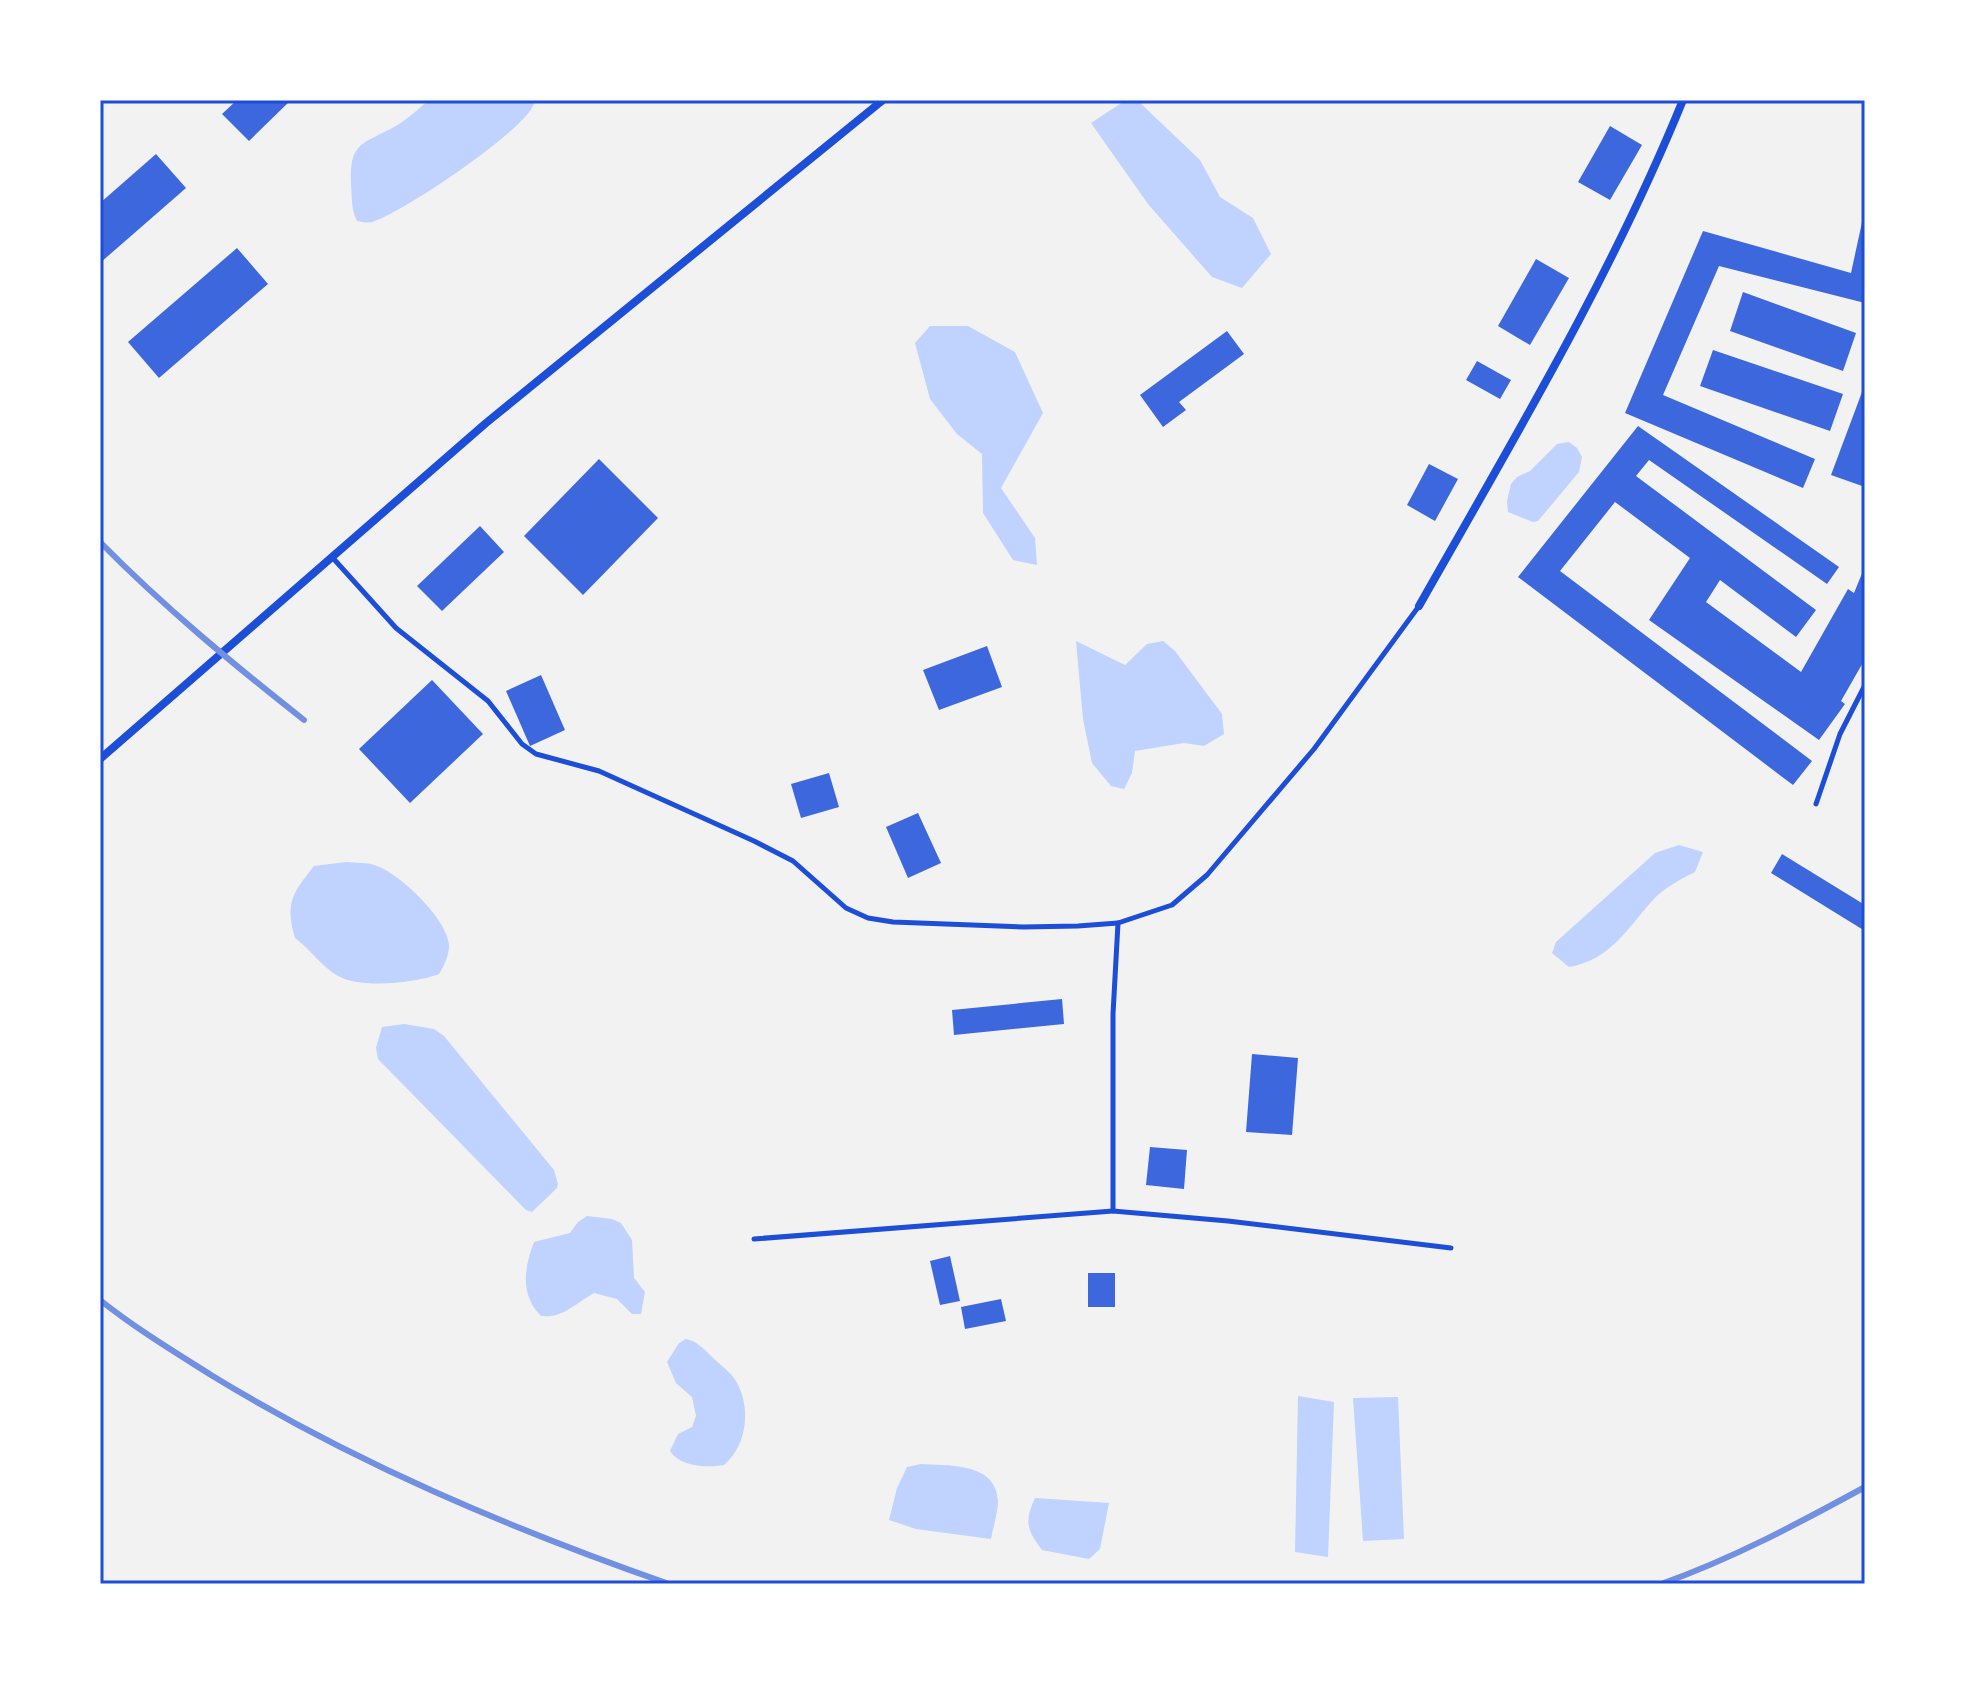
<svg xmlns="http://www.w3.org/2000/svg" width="1965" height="1684" font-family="Lato,sans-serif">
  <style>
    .water { fill: #bfd3fe }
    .building { fill: #3d67dc }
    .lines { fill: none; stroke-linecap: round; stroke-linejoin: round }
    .service { stroke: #1d4ed8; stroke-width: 5 }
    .minor { stroke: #1d4ed8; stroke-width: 8 }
    .rail { stroke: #7290e2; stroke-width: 6 }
    .neatline { fill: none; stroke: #1d4ed8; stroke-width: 3 }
  </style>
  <rect width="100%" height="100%" fill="#f2f2f2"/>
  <g class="water">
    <path d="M429 100H532L534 104C523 132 406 210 375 221 368 224 363 222 357 221 351 209 352 197 351 184 349 142 363 144 394 127 407 120 418 109 429 100Z"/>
    <path d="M1126 100H1137L1200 160 1220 197 1253 218 1271 254 1242 288 1212 277 1148 204 1091 123Z"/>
    <path d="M930 326H968L1015 352 1043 413 1001 488 1035 538 1037 565 1013 560 983 513 982 454 957 434 930 399 915 343Z"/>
    <path d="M1569 442 1577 448 1582 457 1579 472 1538 521 1533 522 1508 512 1507 501 1511 484 1517 477 1530 471 1557 444Z"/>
    <path d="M1076 641 1125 665 1147 644 1163 641 1175 651 1222 714 1224 734 1204 746 1184 743 1135 751 1132 773 1124 789 1111 786 1092 763 1083 719Z"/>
    <path d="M1679 845 1703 852 1695 872C1679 880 1664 888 1652 901 1627 929 1610 960 1569 967L1552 953 1556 942 1655 853Z"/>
    <path d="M346 862C356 863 368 862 377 866 401 875 446 918 449 944 450 953 444 966 439 974 415 983 361 989 338 976 322 967 310 949 295 938 285 903 292 894 314 866Z"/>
    <path d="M404 1024 434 1029 444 1036 554 1170 558 1184 557 1188 532 1212 526 1210 378 1059 376 1048 382 1027Z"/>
    <path d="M587 1216 612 1219 621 1223 632 1240 634 1278 645 1292 641 1314H632L617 1299 594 1293C576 1303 562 1319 541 1316 520 1295 524 1268 534 1242L570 1233 578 1222Z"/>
    <path d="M686 1339C697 1341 704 1349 711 1356 718 1363 728 1370 734 1378 752 1404 748 1445 724 1465 707 1468 680 1467 670 1451L678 1434 692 1427 696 1416 692 1397 676 1383 667 1362 679 1343Z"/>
    <path d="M1298 1396 1334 1402 1328 1557 1295 1552Z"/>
    <path d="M1398 1397 1404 1539 1363 1541 1353 1398Z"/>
    <path d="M921 1464C949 1466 996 1462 998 1501 998 1513 993 1527 991 1539L916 1529 889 1520 897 1488 907 1467Z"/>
    <path d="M1035 1498 1109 1503 1100 1549 1089 1559 1042 1550C1027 1530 1024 1522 1035 1498Z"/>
  </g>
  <g class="building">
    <path d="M237 100H291L249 141 222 114Z"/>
    <path d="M1610 126 1642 145 1610 200 1578 182Z"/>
    <path d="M156 154 186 188 100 263V203Z"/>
    <path d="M1864 213 1865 303 1719 266 1663 395 1815 459 1803 488 1625 413 1703 231 1851 273Z"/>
    <path d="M237 248 268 284 159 378 128 342Z"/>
    <path d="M1536 259 1569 278 1530 345 1498 326Z"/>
    <path d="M1743 292 1856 333 1843 371 1730 331Z"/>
    <path d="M1227 331 1244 354 1179 402 1186 410 1163 427 1140 395Z"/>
    <path d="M1713 350 1843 394 1830 431 1700 386Z"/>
    <path d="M1477 361 1511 380 1500 399 1466 380Z"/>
    <path d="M1865 384V487L1831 475Z"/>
    <path d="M1638 426 1839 567 1827 584 1649 460 1636 476 1816 610 1796 637 1720 580 1706 602 1801 672 1848 589 1854 593 1865 566V659L1841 701 1845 704 1819 740 1649 620 1690 558 1615 502 1560 571 1812 761 1793 785 1518 577Z"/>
    <path d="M599 459 658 518 583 595 524 536Z"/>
    <path d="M1429 464 1458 479 1435 521 1407 505Z"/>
    <path d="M480 526 504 552 442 611 417 586Z"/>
    <path d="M987 646 1002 687 939 710 923 670Z"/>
    <path d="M541 675 565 730 530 746 506 691Z"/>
    <path d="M432 680 483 734 410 803 359 749Z"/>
    <path d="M829 773 839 807 801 818 791 784Z"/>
    <path d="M918 813 941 863 908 878 886 827Z"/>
    <path d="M1782 854 1865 905V931L1771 873Z"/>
    <path d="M1062 999 1064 1024 954 1035 952 1010Z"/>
    <path d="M1252 1054 1298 1058 1292 1135 1246 1132Z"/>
    <path d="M1150 1147 1187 1150 1184 1189 1146 1185Z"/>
    <path d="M950 1256 960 1301 940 1305 930 1261Z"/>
    <rect x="1088" y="1273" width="27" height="34"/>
    <path d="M1001 1299 1006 1321 965 1329 961 1307Z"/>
  </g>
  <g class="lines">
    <g class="service">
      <path d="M332 557 396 628 488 701 522 744 536 754 599 771 754 841 793 861 846 908 868 918 893 922 1023 927 1078 926 1118 923 1172 905 1207 875 1314 749 1419 606"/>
      <path d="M1816 804 1840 734 1865 685"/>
      <path d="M1118 923 1113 1014V1211L1228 1221 1451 1248"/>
      <path d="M754 1239 1113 1211"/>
    </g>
    <g class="minor">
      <path d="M1419 606C1513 440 1611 277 1683 100"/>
      <path d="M100 759 486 423 883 100"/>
    </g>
    <g class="rail">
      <path d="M100 542C164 607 233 664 304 720"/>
      <path d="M100 1300C135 1328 173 1351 211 1375 355 1463 509 1528 669 1584"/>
      <path d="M1661 1584C1732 1559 1799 1523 1865 1487"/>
    </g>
  </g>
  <rect width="1965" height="1684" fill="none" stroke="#ffffff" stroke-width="204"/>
  <rect x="102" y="102" width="1761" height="1480" class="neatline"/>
</svg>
